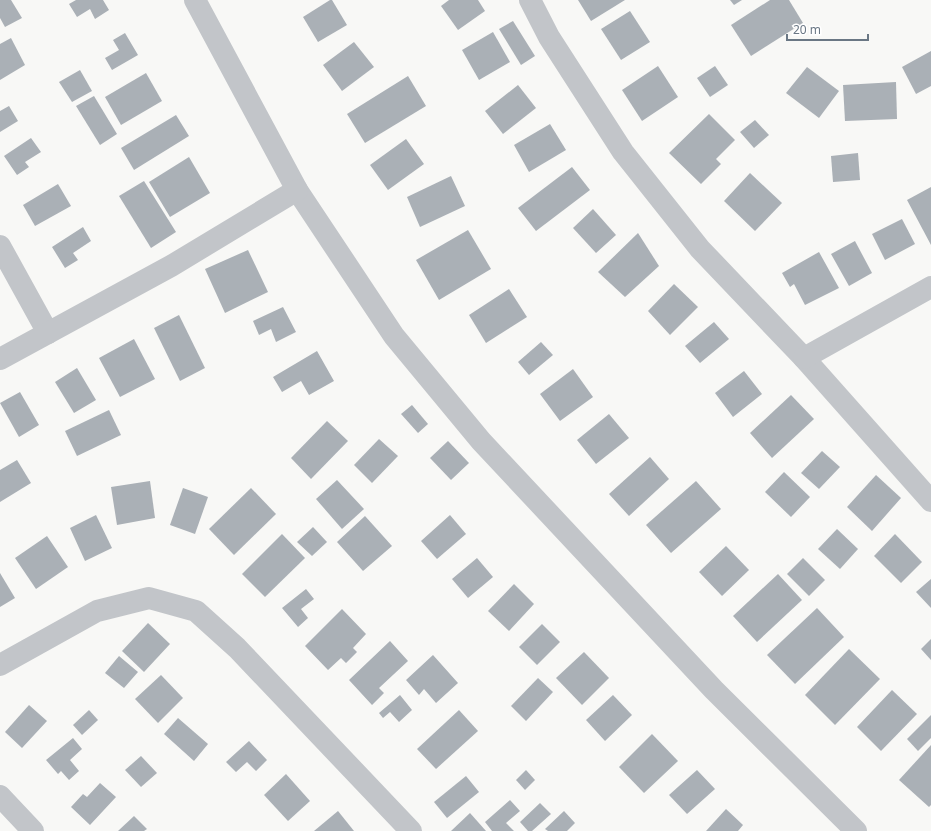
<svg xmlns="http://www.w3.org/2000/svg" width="931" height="831" font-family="'Noto Sans',sans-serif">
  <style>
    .building { fill: #aab0b6 }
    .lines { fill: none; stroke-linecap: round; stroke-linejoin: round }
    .street { stroke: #c2c5c9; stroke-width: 22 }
  </style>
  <rect width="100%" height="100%" fill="#f8f8f6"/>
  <g class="building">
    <path d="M0 0H11L22 18 5 27 0 18Z"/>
    <path d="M76 0H103L109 10 95 19 90 9 77 17 69 4Z"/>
    <path d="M330 0H332L347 25 318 42 303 17Z"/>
    <path d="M449 0H478L485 11 458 30 441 6Z"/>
    <path d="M578 0H625L591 21Z"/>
    <path d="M730 0H742L734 5Z"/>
    <path d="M770 0H789L803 23 751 56 731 25Z"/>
    <path d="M630 11 650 42 621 60 601 29Z"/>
    <path d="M513 21 535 56 521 65 499 29Z"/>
    <path d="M493 32 510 62 479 80 462 50Z"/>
    <path d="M125 33 138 55 112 70 105 58 119 50 113 40Z"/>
    <path d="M11 38 25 65 0 80V44Z"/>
    <path d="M354 42 374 67 342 91 323 65Z"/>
    <path d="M931 51V86L916 94 902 67Z"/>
    <path d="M658 66 678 97 642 121 622 90Z"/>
    <path d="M715 66 728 85 710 97 697 78Z"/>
    <path d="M807 67 839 91 819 118 786 93Z"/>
    <path d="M80 70 92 91 72 102 59 82Z"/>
    <path d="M146 73 162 101 121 125 105 97Z"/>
    <path d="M408 76 426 106 365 143 347 114Z"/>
    <path d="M896 82 897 119 845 121 843 85Z"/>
    <path d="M518 85 536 108 503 134 485 111Z"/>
    <path d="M94 96 117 134 100 145 76 106Z"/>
    <path d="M9 106 18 121 0 132V111Z"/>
    <path d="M709 114 735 140 716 159 721 164 701 184 669 153Z"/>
    <path d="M176 115 189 136 134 170 121 148Z"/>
    <path d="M755 120 769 135 754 148 740 132Z"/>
    <path d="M550 124 566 150 529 172 514 145Z"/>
    <path d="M31 138 41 152 25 162 29 167 17 175 4 156Z"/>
    <path d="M406 139 424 164 388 190 370 165Z"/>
    <path d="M858 153 860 180 833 182 831 156Z"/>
    <path d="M189 157 210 193 170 217 149 182Z"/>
    <path d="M572 167 590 190 536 231 518 208Z"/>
    <path d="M750 173 782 203 755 231 724 201Z"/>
    <path d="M451 176 465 206 420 227 407 197Z"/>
    <path d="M144 181 176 232 151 248 119 196Z"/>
    <path d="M58 184 71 206 35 226 23 205Z"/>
    <path d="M931 187V245L907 200Z"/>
    <path d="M593 209 616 235 596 253 573 228Z"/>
    <path d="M902 219 915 244 885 260 872 234Z"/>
    <path d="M83 227 91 241 73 253 78 260 65 268 52 247Z"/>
    <path d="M468 230 491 269 439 300 416 260Z"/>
    <path d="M638 233 659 266 625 297 598 272Z"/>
    <path d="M855 241 872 273 849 286 831 254Z"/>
    <path d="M248 250 268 292 225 313 205 269Z"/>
    <path d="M819 252 839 288 805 305 794 284 790 287 782 273Z"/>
    <path d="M674 284 698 307 670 335 648 311Z"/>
    <path d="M509 289 527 317 486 343 469 315Z"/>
    <path d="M283 307 296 332 276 342 271 329 259 335 253 321Z"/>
    <path d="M179 315 205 368 180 381 154 328Z"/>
    <path d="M714 322 729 339 700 363 685 346Z"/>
    <path d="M134 339 155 379 120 397 99 358Z"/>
    <path d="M541 342 553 355 529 375 518 362Z"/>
    <path d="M317 351 334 381 309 395 301 381 282 392 273 377Z"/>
    <path d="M77 368 96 400 74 413 55 382Z"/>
    <path d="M573 369 593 397 560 421 540 394Z"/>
    <path d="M744 371 762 394 733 417 715 393Z"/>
    <path d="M20 392 39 425 19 437 0 403Z"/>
    <path d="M791 395 814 419 772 458 750 433Z"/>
    <path d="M412 405 428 424 418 433 401 414Z"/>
    <path d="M109 410 121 435 77 456 65 431Z"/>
    <path d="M609 414 629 438 596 464 577 440Z"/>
    <path d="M327 421 348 441 311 479 291 458Z"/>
    <path d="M379 439 398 456 372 483 354 465Z"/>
    <path d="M448 441 469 463 451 480 430 458Z"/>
    <path d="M822 451 840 467 819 489 801 473Z"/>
    <path d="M650 457 669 479 629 516 609 494Z"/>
    <path d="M17 460 31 483 0 502V470Z"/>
    <path d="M784 472 810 497 791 517 765 492Z"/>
    <path d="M876 475 901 498 872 531 847 507Z"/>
    <path d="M337 480 364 509 342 529 316 499Z"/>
    <path d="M150 481 155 518 117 525 111 487Z"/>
    <path d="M696 481 721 509 671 553 646 525Z"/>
    <path d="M183 488 208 497 195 534 170 525Z"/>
    <path d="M251 488 276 514 234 555 209 529Z"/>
    <path d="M96 515 112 548 85 561 70 528Z"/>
    <path d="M450 515 466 534 437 559 421 541Z"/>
    <path d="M365 516 392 546 363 571 337 542Z"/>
    <path d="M313 527 327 542 312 556 297 542Z"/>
    <path d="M837 529 858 549 840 569 818 549Z"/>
    <path d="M282 534 305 558 265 597 242 574Z"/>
    <path d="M895 534 922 562 901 583 874 556Z"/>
    <path d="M47 536 68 567 36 589 15 558Z"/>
    <path d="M726 546 749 570 722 596 699 572Z"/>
    <path d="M477 558 493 577 468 598 452 579Z"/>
    <path d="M803 558 825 580 809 596 787 574Z"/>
    <path d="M0 573 15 598 0 607Z"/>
    <path d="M778 574 802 600 757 642 733 616Z"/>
    <path d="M931 579V608L916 592Z"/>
    <path d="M514 584 534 604 509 631 488 611Z"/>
    <path d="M306 589 314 599 301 609 308 618 298 627 282 608Z"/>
    <path d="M817 608 844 637 795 684 767 655Z"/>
    <path d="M342 609 366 634 353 648 357 652 346 663 341 658 328 670 305 646Z"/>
    <path d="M148 623 170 644 144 672 122 651Z"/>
    <path d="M542 624 560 642 537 665 519 647Z"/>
    <path d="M931 639V660L921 649Z"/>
    <path d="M390 641 408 661 379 688 384 693 372 705 349 680Z"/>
    <path d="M849 649 880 679 835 725 805 695Z"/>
    <path d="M584 652 609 678 582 705 556 678Z"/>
    <path d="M433 655 458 683 436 703 424 689 419 695 406 680Z"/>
    <path d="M119 656 138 672 124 688 105 673Z"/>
    <path d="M161 675 183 698 158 723 135 699Z"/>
    <path d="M538 678 553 692 526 721 511 706Z"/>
    <path d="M892 690 917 714 881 751 857 727Z"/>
    <path d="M400 695 412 710 399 722 390 712 383 718 379 713Z"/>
    <path d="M613 695 632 715 605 741 586 720Z"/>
    <path d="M29 705 47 721 22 748 5 732Z"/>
    <path d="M89 710 98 720 82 735 73 725Z"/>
    <path d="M459 710 478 731 436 769 417 749Z"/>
    <path d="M931 715V738L918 751 907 739Z"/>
    <path d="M178 718 208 744 194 761 164 734Z"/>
    <path d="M652 734 678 761 644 793 619 767Z"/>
    <path d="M73 738 82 749 70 760 79 771 69 780 61 771 58 774 46 760Z"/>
    <path d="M249 741 267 760 256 771 247 762 236 772 226 762Z"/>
    <path d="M931 745V805L929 807 899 780Z"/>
    <path d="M141 756 157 773 141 787 125 770Z"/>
    <path d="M526 770 535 780 525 790 516 780Z"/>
    <path d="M697 770 715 789 687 814 669 795Z"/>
    <path d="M286 774 310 801 288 821 264 795Z"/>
    <path d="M466 776 479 792 447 818 434 802Z"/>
    <path d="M100 783 116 797 90 825 71 807 83 794 87 797Z"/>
    <path d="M510 800 520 811 506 823 514 831H492L485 822Z"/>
    <path d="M540 803 551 814 532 831H528L520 822Z"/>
    <path d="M726 809 743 825 738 831H706Z"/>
    <path d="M338 811 354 831H314Z"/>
    <path d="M564 811 575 823 567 831H548L545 829Z"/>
    <path d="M470 813 486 831H451Z"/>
    <path d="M134 816 147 829 144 831H118Z"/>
  </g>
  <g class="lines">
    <g class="street">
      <path d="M195 0 297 190 394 336 481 441 714 690 856 831"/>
      <path d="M530 0 549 37 623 152 700 249 804 358 931 501"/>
      <path d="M0 246 48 333"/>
      <path d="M804 358 931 287"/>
      <path d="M0 359 171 266 297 190"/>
      <path d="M0 665 97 611 149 598 196 611 237 648 411 831"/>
      <path d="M0 796 33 831"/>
    </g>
  </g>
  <path d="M787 34v6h81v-6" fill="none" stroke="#6a7784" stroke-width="2"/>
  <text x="793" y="34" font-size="12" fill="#6a7784" stroke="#ffffff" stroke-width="3" paint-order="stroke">20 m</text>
</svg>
